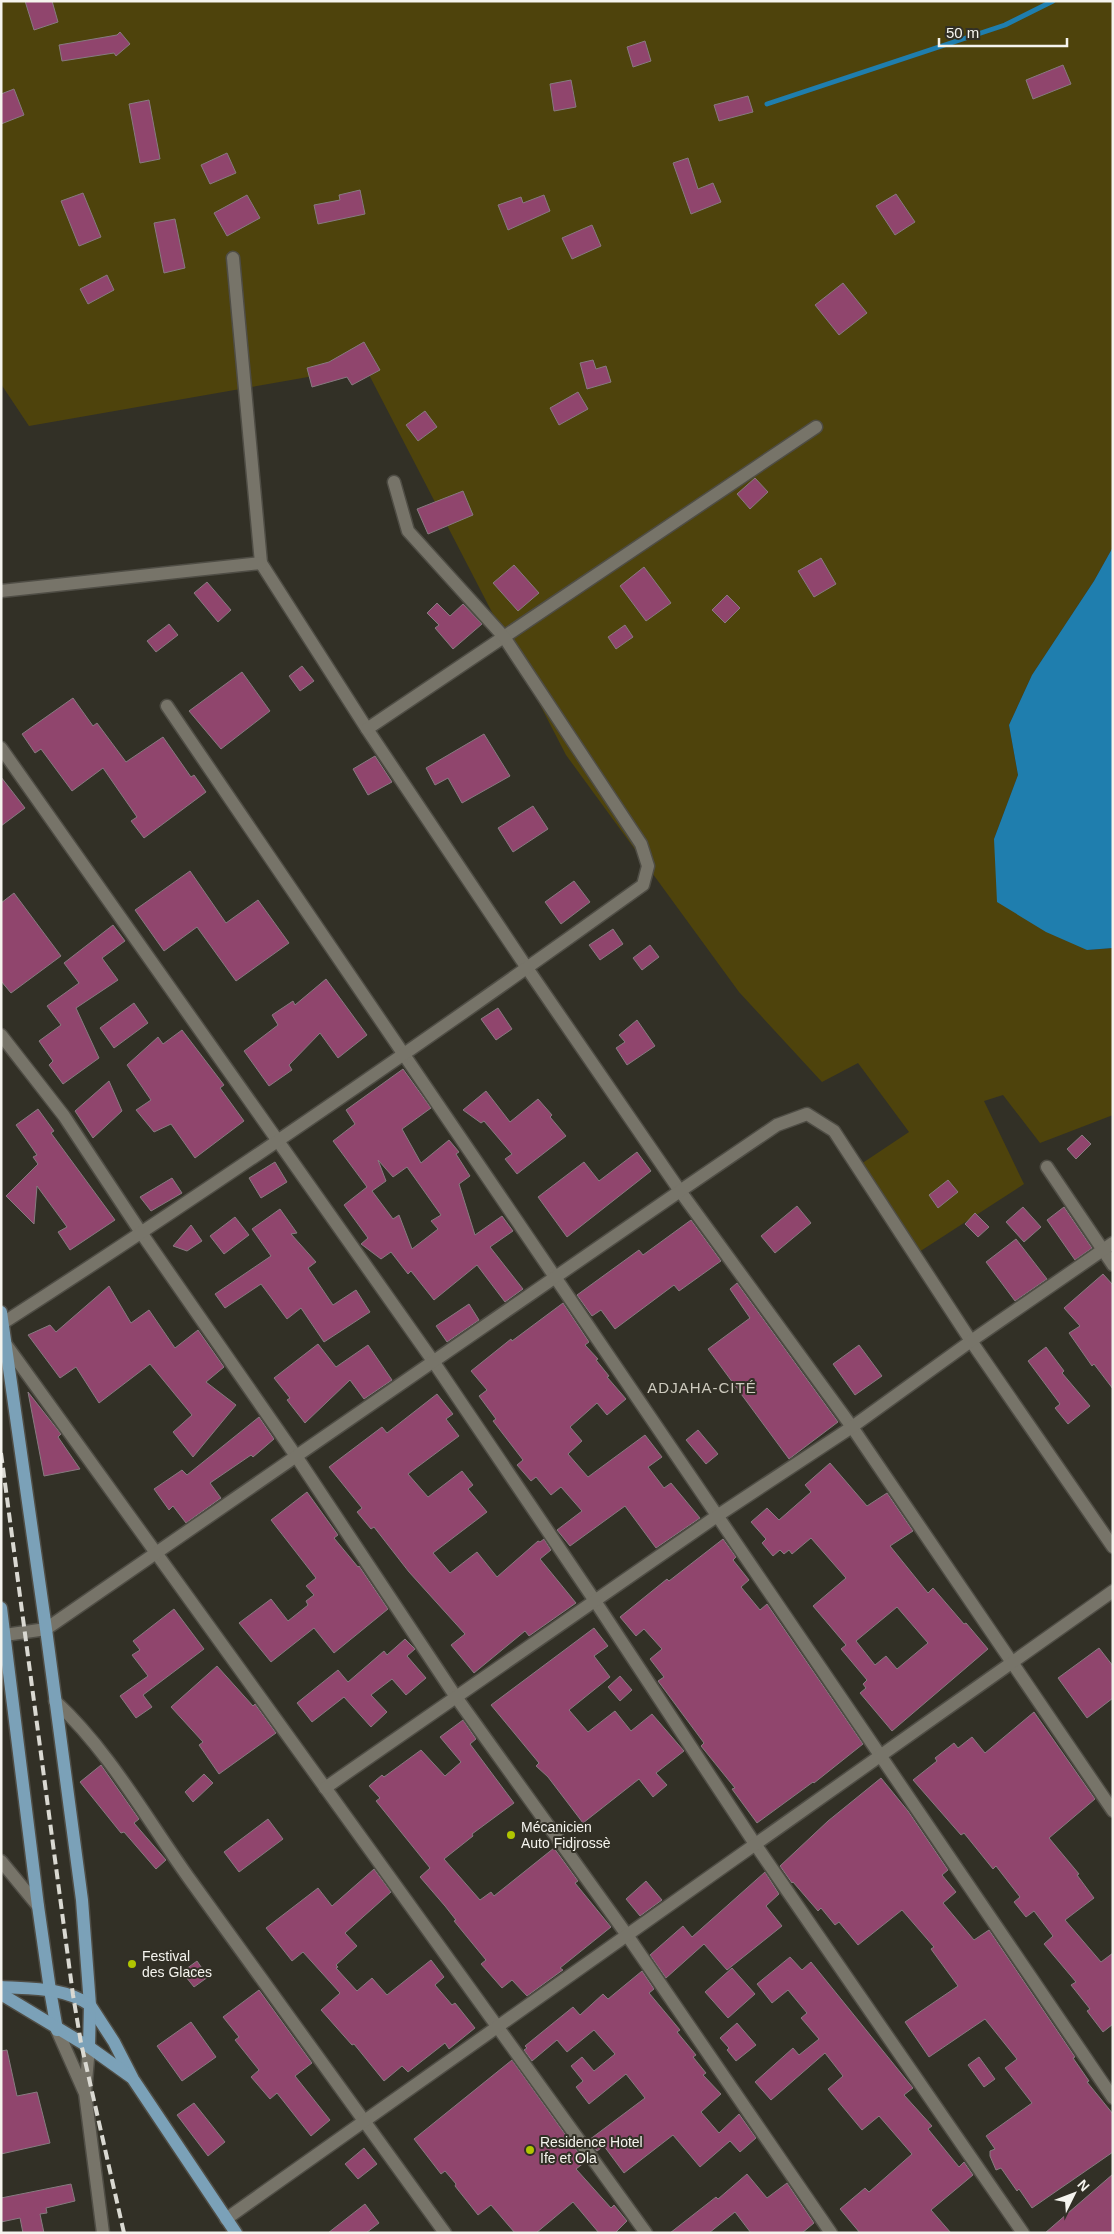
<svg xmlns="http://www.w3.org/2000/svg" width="1114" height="2234" font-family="Arial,sans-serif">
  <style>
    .green { fill: #4e430c }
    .water { fill: #1f7eae }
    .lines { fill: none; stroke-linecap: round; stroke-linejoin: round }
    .stream { stroke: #1f7eae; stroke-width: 5 }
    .building { fill: #90456d; stroke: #877b80; fill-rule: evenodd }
    .minor-casing { stroke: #4f4d45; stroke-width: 15 }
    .major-casing { stroke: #4f4d45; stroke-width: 15 }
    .minor { stroke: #777469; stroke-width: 12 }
    .major { stroke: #7ba1b8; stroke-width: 12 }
    .rail { stroke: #dad9d2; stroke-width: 4; stroke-dasharray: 10 5; stroke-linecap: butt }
    .poi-dot { fill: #b0c501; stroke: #323026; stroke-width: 2 }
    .labels { text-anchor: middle; stroke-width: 4; stroke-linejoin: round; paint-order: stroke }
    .poi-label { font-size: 14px; fill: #f5f4ee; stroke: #323026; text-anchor: start }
    .neighbourhood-label { font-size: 15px; letter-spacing: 1px; fill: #cdcabe; stroke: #323026 }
  </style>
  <rect width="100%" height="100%" fill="#323026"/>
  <path class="green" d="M1 1H1113V547L1094 581 1032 675 1009 725 1018 775 994 839 1087 950 1113 948V1115L1040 1143 1003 1095 984 1101 1024 1184 919 1252 861 1164 909 1132 858 1063 822 1082 739 992 566 755 365 367 29 426 1 384Z"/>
  <path class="water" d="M1113 547V948L1087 950 1046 932 997 902 994 839 1018 775 1009 725 1032 675 1094 581Z"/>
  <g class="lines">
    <path class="stream" d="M767 104 1005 25 1053 1"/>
  </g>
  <g class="building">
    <path d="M25 1H52L58 22 34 30Z"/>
    <path d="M120 32 130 44 116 56 114 53 62 61 59 45 117 35Z"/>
    <path d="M645 41 651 61 633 67 627 47Z"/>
    <path d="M1063 65 1071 84 1033 99 1026 80Z"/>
    <path d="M571 80 576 107 554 111 550 84Z"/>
    <path d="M14 89 24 115 1 124V94Z"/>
    <path d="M748 96 753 112 719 121 714 105Z"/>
    <path d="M149 100 160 159 140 163 129 104Z"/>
    <path d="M227 153 236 173 210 184 201 165Z"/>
    <path d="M688 158 698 189 713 183 721 202 691 214 673 163Z"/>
    <path d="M360 190 365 214 318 224 314 205 340 200 339 195Z"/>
    <path d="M83 193 101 237 79 246 61 201Z"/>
    <path d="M896 194 915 222 895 235 876 206Z"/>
    <path d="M247 195 260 218 227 236 214 213Z"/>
    <path d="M544 195 550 211 508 230 498 205 521 197 523 203Z"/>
    <path d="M175 219 185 268 164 273 154 223Z"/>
    <path d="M592 225 601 246 572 259 562 238Z"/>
    <path d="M107 275 114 290 88 304 80 289Z"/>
    <path d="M843 283 867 313 839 335 815 305Z"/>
    <path d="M364 342 380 370 352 385 347 377 312 387 307 368 329 362Z"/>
    <path d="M593 360 596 369 606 366 611 382 587 389 580 363Z"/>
    <path d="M578 392 588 409 559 425 550 408Z"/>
    <path d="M425 411 437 427 418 441 406 425Z"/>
    <path d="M755 478 768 492 750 509 737 494Z"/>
    <path d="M463 491 473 515 428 534 417 509Z"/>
    <path d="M821 558 836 584 814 597 798 571Z"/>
    <path d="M514 565 539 593 518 611 493 583Z"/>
    <path d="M644 567 671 603 646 621 620 586Z"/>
    <path d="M207 582 231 610 218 622 194 593Z"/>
    <path d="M727 595 740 608 725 623 712 610Z"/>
    <path d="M437 603 450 616 463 604 482 624 453 649 435 628 439 625 427 613Z"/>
    <path d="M169 624 178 635 156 652 147 641Z"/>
    <path d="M625 625 633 637 616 649 608 637Z"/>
    <path d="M302 666 314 681 300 691 289 676Z"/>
    <path d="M242 672 270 711 221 749 189 711Z"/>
    <path d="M73 698 93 726 97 723 126 762 163 737 191 777 194 775 206 792 144 838 131 821 137 817 103 768 72 791 41 749 35 753 22 734Z"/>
    <path d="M484 734 510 776 462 803 448 778 435 785 426 768Z"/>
    <path d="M375 756 392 782 368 795 353 769Z"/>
    <path d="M1 777 25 808 1 826Z"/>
    <path d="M533 806 548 829 513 852 498 828Z"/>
    <path d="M190 871 226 923 258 900 289 943 236 981 197 927 164 951 135 910Z"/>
    <path d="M574 881 590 902 561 924 545 902Z"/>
    <path d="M14 893 61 956 11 993 1 981V903Z"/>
    <path d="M113 925 125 941 102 958 118 980 76 1008 99 1058 63 1084 49 1065 53 1061 39 1041 61 1025 47 1006 79 983 64 963Z"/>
    <path d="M613 929 623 944 600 960 589 945Z"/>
    <path d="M650 945 659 957 642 970 633 958Z"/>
    <path d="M326 979 367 1035 338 1058 320 1033 289 1065 292 1070 269 1086 244 1051 278 1025 272 1015 293 1001 295 1005Z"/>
    <path d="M134 1003 148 1023 114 1048 100 1028Z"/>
    <path d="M498 1008 512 1029 496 1040 481 1019Z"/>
    <path d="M637 1020 655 1046 627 1065 616 1048 625 1042 619 1035Z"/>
    <path d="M182 1030 224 1085 220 1088 244 1121 195 1158 171 1124 154 1132 136 1110 151 1100 127 1065 158 1037 163 1044Z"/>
    <path d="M403 1069 431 1108 402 1129 421 1163 449 1140 459 1152 456 1154 470 1176 459 1184 475 1235 502 1216 513 1231 490 1247 523 1289 505 1302 477 1265 434 1300 411 1271 408 1274 391 1252 381 1259 361 1244 368 1238 344 1205 367 1187 333 1141 355 1124 346 1110ZM378 1160 393 1177 407 1167 441 1215 431 1221 438 1229 412 1249 399 1215 393 1219 372 1191 386 1181Z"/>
    <path d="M109 1081 122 1111 93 1138 75 1111Z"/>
    <path d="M486 1091 510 1122 538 1099 552 1115 550 1117 566 1136 517 1174 505 1159 512 1154 484 1121 481 1123 463 1110Z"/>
    <path d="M38 1109 54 1131 51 1133 115 1220 70 1250 58 1232 67 1227 37 1186 34 1224 6 1196 38 1164 33 1157 37 1155 16 1125Z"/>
    <path d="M1082 1135 1091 1144 1076 1159 1067 1149Z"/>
    <path d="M637 1152 651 1171 567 1237 538 1197 584 1162 599 1181Z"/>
    <path d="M275 1162 287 1182 261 1198 249 1178Z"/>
    <path d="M172 1178 182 1193 151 1211 140 1197Z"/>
    <path d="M948 1180 958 1192 938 1208 929 1195Z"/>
    <path d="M797 1206 811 1223 775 1253 761 1236Z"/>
    <path d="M1023 1207 1041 1227 1024 1242 1006 1222Z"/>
    <path d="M1064 1207 1092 1248 1075 1260 1047 1220Z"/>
    <path d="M280 1209 297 1233 291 1234 316 1262 308 1268 333 1305 356 1290 370 1312 324 1342 301 1308 287 1319 261 1284 225 1308 215 1294 271 1256 252 1229Z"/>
    <path d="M975 1213 989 1227 978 1237 965 1224Z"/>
    <path d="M235 1217 249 1235 224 1254 210 1236Z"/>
    <path d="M691 1220 721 1261 679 1291 674 1285 615 1329 601 1310 592 1316 577 1295 639 1250 643 1255Z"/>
    <path d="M191 1225 202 1241 187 1251 173 1246Z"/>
    <path d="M1016 1239 1047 1279 1015 1301 986 1262Z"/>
    <path d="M1103 1274 1113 1285V1389L1094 1364 1092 1366 1069 1333 1080 1326 1064 1308Z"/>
    <path d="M737 1283 838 1422 789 1459 708 1349 750 1318 730 1289Z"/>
    <path d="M109 1286 131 1323 149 1310 175 1348 198 1330 224 1367 206 1382 236 1405 193 1457 173 1432 192 1415 150 1364 99 1403 76 1367 60 1378 28 1335 50 1325 56 1332Z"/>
    <path d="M563 1303 589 1342 585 1345 598 1359 596 1360 609 1376 607 1377 626 1399 607 1415 597 1403 570 1427 582 1441 568 1454 588 1477 645 1435 662 1457 648 1467 664 1488 671 1483 700 1518 656 1548 625 1506 570 1546 557 1530 582 1511 561 1487 551 1495 536 1477 531 1481 517 1465 523 1460 493 1421 496 1419 479 1396 487 1390 471 1371 511 1339 512 1341Z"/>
    <path d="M469 1304 479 1320 447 1342 436 1326Z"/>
    <path d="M318 1344 336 1367 368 1345 392 1380 364 1399 350 1380 305 1423 287 1400 290 1398 274 1378Z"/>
    <path d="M859 1345 882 1376 855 1395 833 1364Z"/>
    <path d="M1046 1347 1064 1371 1062 1373 1090 1406 1068 1424 1055 1408 1060 1404 1028 1361Z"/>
    <path d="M28 1392 61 1434 58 1437 80 1469 44 1476Z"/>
    <path d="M437 1394 453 1414 446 1419 459 1436 408 1474 428 1497 462 1471 473 1485 468 1489 487 1512 433 1553 450 1573 477 1552 497 1577 538 1541 540 1542 544 1539 551 1550 540 1559 576 1603 529 1636 525 1631 474 1673 451 1645 465 1634 409 1572 374 1527 371 1529 357 1512 362 1508 329 1467 382 1427 387 1433Z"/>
    <path d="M259 1417 274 1439 253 1457 251 1455 210 1483 221 1498 186 1523 173 1506 169 1510 154 1489 182 1470 187 1475Z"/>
    <path d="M698 1430 718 1454 706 1464 686 1440Z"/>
    <path d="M830 1463 867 1506 887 1493 913 1531 890 1546 928 1593 933 1588 964 1624 966 1623 988 1649 892 1731 860 1693 866 1688 863 1684 867 1680 841 1649 846 1645 813 1606 846 1578 811 1538 792 1554 789 1550 784 1554 780 1550 773 1556 762 1543 766 1539 751 1522 767 1508 779 1520 811 1492 805 1485ZM897 1607 928 1643 897 1669 886 1656 875 1665 856 1641Z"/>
    <path d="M307 1492 338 1535 334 1538 358 1567 359 1566 388 1609 334 1653 314 1628 271 1662 239 1623 271 1599 288 1621 308 1605 306 1601 314 1595 306 1586 316 1578 271 1520Z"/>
    <path d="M723 1539 736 1557 733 1560 749 1580 741 1587 760 1610 767 1604 863 1744 814 1783 813 1782 757 1823 732 1789 735 1788 701 1746 704 1743 658 1681 664 1677 650 1659 662 1649 644 1629 636 1636 620 1617 667 1579 669 1581Z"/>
    <path d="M174 1609 204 1649 143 1695 152 1707 136 1718 120 1696 148 1676 132 1655 140 1650 133 1641Z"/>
    <path d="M594 1628 608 1646 594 1656 610 1677 569 1710 588 1732 615 1711 631 1731 652 1714 684 1751 656 1773 667 1785 653 1797 639 1779 583 1823 548 1777 536 1766 539 1763 491 1705Z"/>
    <path d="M405 1639 415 1649 407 1656 426 1678 406 1695 392 1679 371 1695 387 1712 371 1727 344 1697 312 1722 297 1703 338 1670 348 1682 384 1651 387 1655Z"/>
    <path d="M1099 1648 1113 1666V1698L1087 1718 1058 1678Z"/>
    <path d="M217 1666 253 1706 255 1704 276 1733 219 1774 199 1745 203 1742 171 1707Z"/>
    <path d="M620 1676 632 1690 620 1701 608 1687Z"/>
    <path d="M1034 1712 1095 1799 1049 1838 1079 1874 1077 1875 1094 1898 1065 1920 1101 1962 1113 1953V2024L1103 2032 1087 2011 1090 2009 1071 1985 1076 1982 1044 1944 1053 1936 1034 1911 1026 1917 1014 1902 1020 1897 996 1866 993 1869 964 1833 961 1835 913 1780 937 1761 935 1758 954 1743 958 1748 972 1737 985 1753Z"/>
    <path d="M463 1720 476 1739 470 1744 514 1803 472 1834 473 1836 444 1859 480 1900 491 1892 494 1896 554 1848 578 1881 575 1883 611 1927 560 1968 563 1970 560 1972 527 1996 512 1980 502 1988 481 1964 486 1960 454 1921 456 1920 445 1906 420 1877 430 1868 376 1801 380 1798 369 1786 382 1775 384 1777 421 1750 445 1776 461 1762 440 1737Z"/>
    <path d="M101 1765 139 1819 134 1823 166 1860 156 1869 124 1832 121 1833 80 1782Z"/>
    <path d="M204 1774 213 1783 193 1802 185 1792Z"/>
    <path d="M881 1778 908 1811 948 1870 942 1875 956 1892 943 1903 974 1940 989 1930 1075 2057 1073 2058 1089 2081 1087 2082 1113 2114V2152L1032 2208 1019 2189 1017 2191 1001 2168 996 2170 990 2156V2151L995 2149 986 2136 1032 2103 1005 2068 1017 2059 985 2019 929 2057 905 2022 958 1986 931 1949 934 1947 902 1910 858 1945 839 1922 835 1925 821 1908 818 1911 793 1882 792 1883 780 1866 828 1821Z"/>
    <path d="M268 1819 283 1839 239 1872 224 1852Z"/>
    <path d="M374 1869 391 1892 345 1933 357 1946 336 1965 338 1967 336 1968 357 1991 372 1978 387 1995 431 1960 444 1977 435 1985 452 2005 455 2003 475 2028 449 2049 445 2043 408 2072 402 2066 384 2081 354 2044 352 2045 321 2010 340 1993 303 1952 292 1961 266 1928 318 1888 332 1906Z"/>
    <path d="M765 1872 779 1894 766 1906 782 1926 727 1970 704 1944 666 1978 650 1955 683 1926 692 1937Z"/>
    <path d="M646 1881 662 1900 640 1916 626 1899Z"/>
    <path d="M790 1957 802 1970 811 1962 913 2088 904 2095 932 2126 928 2129 959 2167 964 2162 973 2175 931 2210 951 2233H860L840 2209 865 2188 869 2192 912 2154 879 2116 862 2130 828 2089 843 2076 825 2053 771 2100 755 2082 793 2048 799 2055 819 2039 801 2018 807 2013 788 1990 772 2003 757 1984Z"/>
    <path d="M197 1961 208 1977 194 1987 182 1972Z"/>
    <path d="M732 1968 755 1994 728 2018 705 1992Z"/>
    <path d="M642 1971 654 1989 649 1993 680 2030 677 2032 696 2055 693 2057 706 2073 703 2075 721 2094 701 2112 719 2133 739 2114 756 2138 740 2152 730 2141 700 2167 673 2135 624 2173 604 2146 597 2151 589 2140 645 2098 626 2074 589 2104 576 2087 583 2081 571 2066 582 2057 594 2071 615 2054 594 2030 567 2052 557 2040 532 2061 524 2050 527 2048 525 2046 573 2007 580 2015 603 1994 608 1999Z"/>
    <path d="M259 1990 312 2063 295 2076 330 2120 311 2136 277 2093 270 2099 251 2077 259 2070 235 2040 239 2037 223 2017Z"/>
    <path d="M191 2022 216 2057 182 2081 157 2046Z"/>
    <path d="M737 2023 756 2045 736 2061 727 2050 729 2048 720 2038Z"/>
    <path d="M7 2050 17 2096 37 2092 50 2143 1 2154V2051Z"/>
    <path d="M979 2057 995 2079 984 2087 968 2065Z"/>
    <path d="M512 2060 585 2162 576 2169 611 2208 614 2205 627 2221 615 2233H599L573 2202 536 2233H515L491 2205 478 2215 455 2186 456 2184 445 2171 441 2174 414 2139Z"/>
    <path d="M194 2103 225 2142 208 2156 177 2115Z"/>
    <path d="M364 2148 377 2164 358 2179 345 2164Z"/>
    <path d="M747 2174 767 2198 787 2183 814 2223 802 2233H751L735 2212 709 2233H670L716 2197 718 2199Z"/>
    <path d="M1113 2174V2233H1045Z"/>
    <path d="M71 2184 75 2201 46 2208 47 2213 40 2214 44 2233H23L20 2218 1 2222V2198Z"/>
    <path d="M365 2204 379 2223 366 2233H328Z"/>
  </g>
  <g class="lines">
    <g class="minor-casing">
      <g id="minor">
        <path d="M233 258 261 563 367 729 527 968 680 1191 852 1427 1113 1811"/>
        <path d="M1 591 261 563"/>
        <path d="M167 706 1113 2098"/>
        <path d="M367 729 816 427"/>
        <path d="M1 748 433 1361 595 1601 755 1844 1023 2233"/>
        <path d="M1 1035 64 1116 142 1234 296 1456 456 1697 627 1935 831 2233"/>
        <path d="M1047 1167 1113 1265"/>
        <path d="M3 1323C220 1183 433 1036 643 885L648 866 641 844 504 637 408 531 394 482"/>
        <path d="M2 1347 7 1346 646 2233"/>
        <path d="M5 1635 46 1629 680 1191 777 1125 807 1114 834 1131 971 1341 1113 1547"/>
        <path d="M55 1701C111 1753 147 1820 191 1881 275 1999 360 2116 445 2233"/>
        <path d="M325 1788 717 1516 852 1427 971 1341 1113 1243"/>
        <path d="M1 1861 38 1906"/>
        <path d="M57 2030 84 2091"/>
        <path d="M89 2047 85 2093 103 2233"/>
        <path d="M226 2219 1113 1591"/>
      </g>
    </g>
    <g class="major-casing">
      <g id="major">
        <path d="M1 1312 46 1629 82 1900 90 2005 114 2042 133 2079 236 2233"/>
        <path d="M1 1608 38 1906 50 1990 57 2030"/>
        <path d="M1 1987C33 1989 63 1987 90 2005L89 2047"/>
        <path d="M1 1994 89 2047 131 2077"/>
      </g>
    </g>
    <use href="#minor" class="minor"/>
    <use href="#major" class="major"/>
    <path class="rail" d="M1 1453 73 1995 81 2043 124 2233"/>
  </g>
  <g class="poi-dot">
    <circle cx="511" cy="1835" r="5"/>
    <circle cx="132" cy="1964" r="5"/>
    <circle cx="530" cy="2150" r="5"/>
  </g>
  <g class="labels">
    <g class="poi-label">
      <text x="521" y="1832">Mécanicien<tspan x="521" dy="16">Auto Fidjrossè</tspan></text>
      <text x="142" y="1961">Festival<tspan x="142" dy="16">des Glaces</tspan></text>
      <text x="540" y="2147">Residence Hotel<tspan x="540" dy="16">Ife et Ola</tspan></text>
    </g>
    <g class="neighbourhood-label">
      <text x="702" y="1393">ADJAHA-CITÉ</text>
    </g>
  </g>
  <rect width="1114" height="2234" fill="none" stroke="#f5f4ee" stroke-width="5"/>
  <g transform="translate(1074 2194) rotate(48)" stroke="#323026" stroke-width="4" paint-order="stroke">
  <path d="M0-4L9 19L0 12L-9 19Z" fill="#f5f4ee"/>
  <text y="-8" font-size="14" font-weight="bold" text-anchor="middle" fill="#f5f4ee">N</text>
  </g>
  <path d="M939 38v8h128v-8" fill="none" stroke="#f5f4ee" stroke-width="2.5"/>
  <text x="946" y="38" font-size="15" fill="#f5f4ee" stroke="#323026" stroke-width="4" paint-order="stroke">50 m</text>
</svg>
